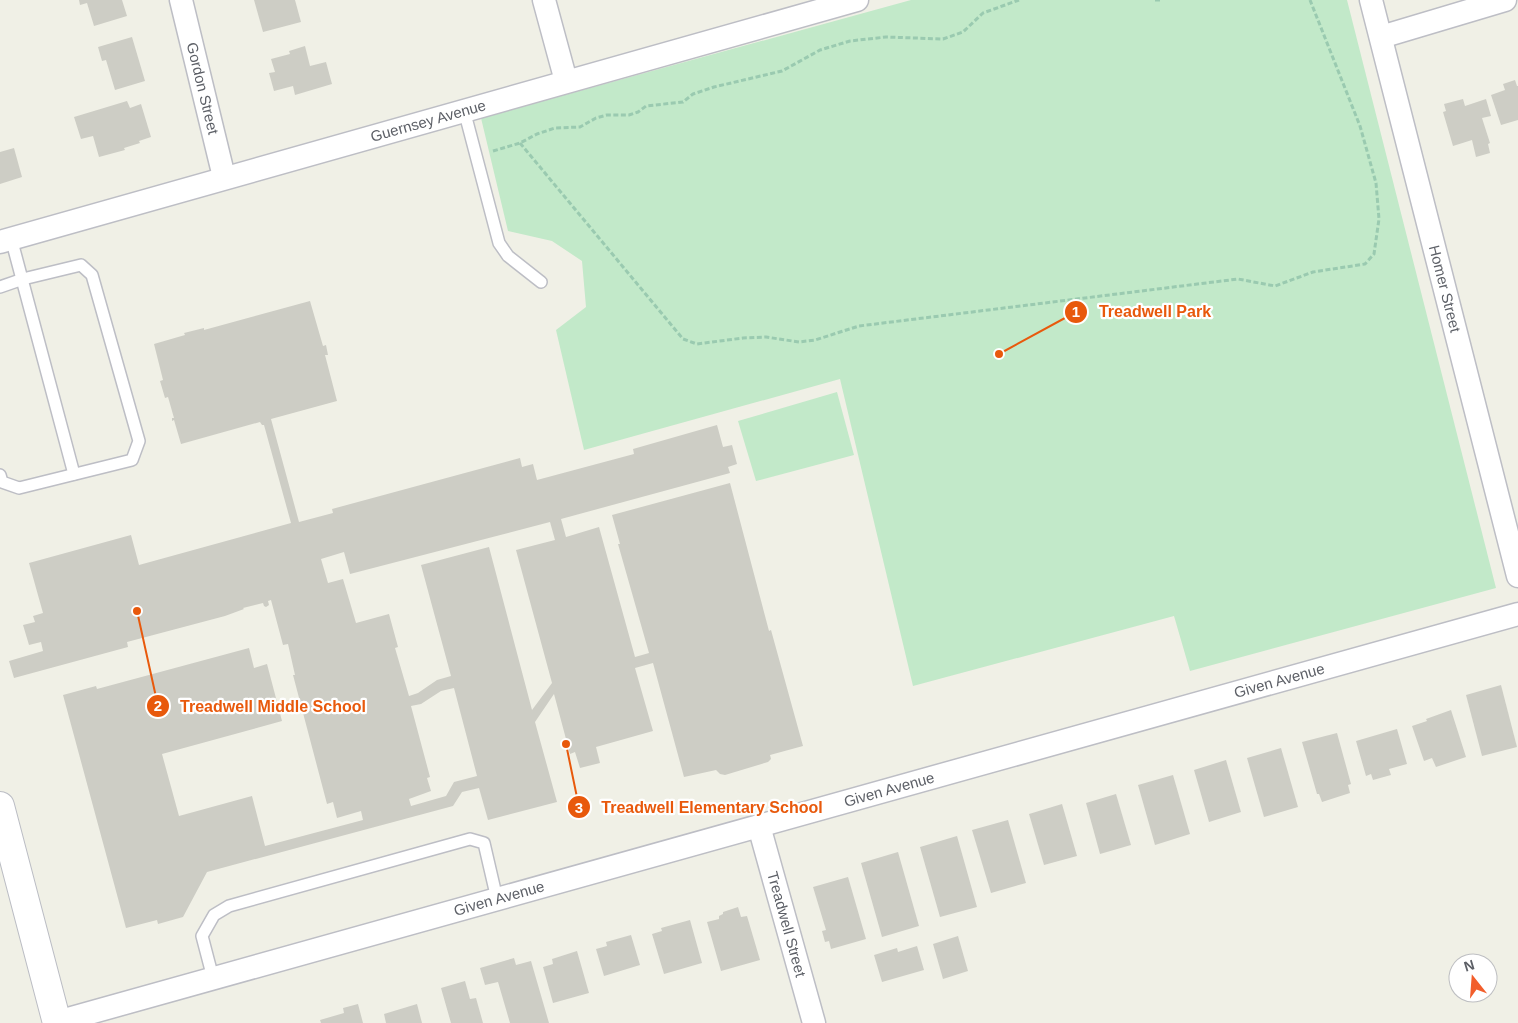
<svg xmlns="http://www.w3.org/2000/svg" width="1518" height="1023" font-family="Helvetica,sans-serif">
  <style>
    .green { fill: #c2e9c9 }
    .building { fill: #cdcdc5; fill-rule: evenodd }
    .lines { fill: none; stroke-linecap: round; stroke-linejoin: round }
    .lane-casing { stroke: #bdbec5; stroke-width: 14 }
    .street-casing { stroke: #bdbec5; stroke-width: 25 }
    .secondary-casing { stroke: #bbbdc4; stroke-width: 30 }
    .path { stroke: #9acab0; stroke-width: 3; stroke-dasharray: 5 2.5; stroke-linecap: butt }
    .lane { stroke: #fff; stroke-width: 11 }
    .street { stroke: #fff; stroke-width: 22 }
    .secondary { stroke: #fff; stroke-width: 28 }
    .labels { text-anchor: middle; stroke-width: 4.5; stroke-linejoin: round; paint-order: stroke }
    .street-label { font-size: 15px; fill: #5d6067; stroke: #fff }
    .leader { fill: none; stroke: #e8590c; stroke-width: 2 }
    .callout-dot { fill: #e8590c; stroke: #fff; stroke-width: 2 }
    .mark-label { font-size: 15px; text-anchor: middle; font-weight: bold; fill: #fff }
    .callout-label { font-size: 16px; text-anchor: middle; font-weight: bold; fill: #e8590c; stroke: #fff; stroke-width: 4.5; stroke-linejoin: round; paint-order: stroke }
  </style>
  <rect width="100%" height="100%" fill="#f0f0e6"/>
  <g class="green">
    <path d="M911 0H1347L1496 588 1190 671 1174 616 913 686 840 379 584 450 556 330 586 307 582 261 552 241 508 231 481 118Z"/>
    <path d="M837 392 854 455 756 481 738 421Z"/>
  </g>
  <g class="building">
    <path d="M79 0H122L127 16 94 26 87 3 80 5Z"/>
    <path d="M254 0H295L301 22 263 32Z"/>
    <path d="M132 37 145 81 115 90 106 60 102 61 98 47Z"/>
    <path d="M305 46 310 66 326 62 332 84 295 95 293 86 274 91 269 73 275 72 271 59 290 54 289 51Z"/>
    <path d="M1515 80 1517 86H1518V120L1501 125 1491 95 1505 90 1503 84Z"/>
    <path d="M1463 99 1465 106 1486 99 1491 116 1482 118 1490 143 1488 144 1490 153 1476 157 1472 140 1453 146 1443 112 1446 111 1444 104Z"/>
    <path d="M127 101 130 108 141 104 151 137 139 141 140 143 124 148 125 150 99 157 93 136 81 139 74 117Z"/>
    <path d="M14 148 22 177 0 184V152Z"/>
    <path d="M310 301 323 346 326 345 328 355H325L337 401 271 419 299 522 333 513 332 509 520 458 522 467 533 464 537 480 634 454 633 449 717 425 723 447 732 445 737 464 728 467 730 473 561 519 566 537 599 527 635 657 649 653 618 544H620L612 515 730 483 769 631 771 630 803 746 770 755 771 759 768 762 725 775 720 774 716 770 684 777 653 663 635 668 653 731 596 747 600 763 580 768 575 752 570 754 554 694 535 722 557 802 488 820 479 788 462 792 453 806 207 872 183 917 158 924 157 920 126 928 63 695 96 686 97 689 249 648 254 668 267 664 282 721 162 754 179 816 252 796 265 846 363 820 361 811 337 818 333 802 327 804 293 675H295L288 644 283 645 271 600 268 601 269 605 266 607 264 606 263 603 243 608 244 609 225 616 127 642 128 647 14 678 9 661 43 651 41 642 29 645 23 625 35 622 33 616 43 613 29 563 131 535 139 565 291 523 264 425H262L260 422 181 444 174 420 172 421V418H174L168 397 165 398 160 381 163 380 154 344 185 335 184 333 204 328V330ZM550 522 555 540 516 550 552 683 532 710 489 547 421 565 451 676 437 680 418 693 409 696 395 648 398 647 389 614 356 623 343 579 328 583 321 559 344 552 350 574ZM454 688 477 776 454 782 446 796 411 806 409 799 431 791 427 778 430 777 411 706 421 704 441 691Z"/>
    <path d="M1501 685 1517 747 1482 756 1466 695Z"/>
    <path d="M1451 710 1466 757 1436 767 1432 758 1424 761 1412 726 1427 721 1426 719Z"/>
    <path d="M1397 729 1407 764 1389 769 1391 775 1373 780 1371 774 1366 776 1356 741Z"/>
    <path d="M1337 733 1351 784 1348 785 1350 793 1322 802 1319 794H1317L1302 742Z"/>
    <path d="M1281 748 1298 807 1264 817 1247 758Z"/>
    <path d="M1226 760 1241 812 1209 822 1194 770Z"/>
    <path d="M1173 775 1190 834 1155 845 1138 785Z"/>
    <path d="M1116 794 1131 845 1100 854 1086 803Z"/>
    <path d="M1062 804 1077 856 1044 865 1029 814Z"/>
    <path d="M1008 820 1026 883 991 893 972 830Z"/>
    <path d="M957 836 977 907 940 917 920 847Z"/>
    <path d="M898 852 919 926 882 937 861 863Z"/>
    <path d="M848 877 866 939 831 949 829 941 825 942 822 931 826 930 813 887Z"/>
    <path d="M738 907 741 917 747 916 760 960 721 971 707 922 719 919V916L723 914V912Z"/>
    <path d="M690 920 702 963 664 974 652 934 662 931 661 928Z"/>
    <path d="M631 935 640 965 604 976 596 949 607 946 606 942Z"/>
    <path d="M958 936 968 971 943 979 933 944Z"/>
    <path d="M917 946 924 970 882 982 874 955 897 948 898 952Z"/>
    <path d="M577 951 589 993 553 1003 543 967 553 964 552 959Z"/>
    <path d="M514 958 516 965 531 961 549 1023H510L498 982 485 985 480 968Z"/>
    <path d="M465 981 470 999 476 998 483 1023H451L441 988Z"/>
    <path d="M358 1004 363 1023H321L320 1020 344 1013 343 1008Z"/>
    <path d="M417 1004 422 1023H386L384 1014Z"/>
  </g>
  <g class="lines">
    <g class="lane-casing">
      <g id="lane">
        <path d="M464 110 499 243 508 256 541 282"/>
        <path d="M11 238 74 474"/>
        <path d="M0 287 23 279 81 265 92 275 139 441 132 460 19 488 2 482 0 475"/>
        <path d="M213 978 202 936 214 915 229 906 470 839 484 843 497 899"/>
      </g>
    </g>
    <g class="street-casing">
      <g id="street">
        <path id="s1" d="M181 0 224 177"/>
        <path d="M544 0 566 81"/>
        <path id="s2" d="M1371 0 1518 576"/>
        <path d="M1381 37 1505 0"/>
        <path id="s3" d="M0 242 857 0"/>
        <path id="s4" d="M759 826 814 1023"/>
        <path id="s5" d="M57 1022 1518 614"/>
      </g>
    </g>
    <g class="secondary-casing">
      <path id="secondary" d="M0 806 57 1023"/>
    </g>
    <g class="path">
      <path d="M1155 0H1162"/>
      <path d="M520 143 683 339 697 344 743 338 766 337 799 342 815 340 859 326 1238 279 1275 286 1313 272 1365 264 1374 254 1379 219 1376 183 1360 126 1310 0"/>
      <path d="M493 151 520 143 537 134 555 128 580 127 596 118 607 115H629L638 112 646 106 683 102 693 94 714 87 782 71 820 50 850 41 886 37 943 39 963 32 983 13 1019 0"/>
    </g>
    <use href="#lane" class="lane"/>
    <use href="#street" class="street"/>
    <use href="#secondary" class="secondary"/>
  </g>
  <g class="labels">
    <g class="street-label">
      <text dy="5" stroke="none"><textPath href="#s1" startOffset="91">Gordon Street</textPath></text>
      <text dy="5" stroke="none"><textPath href="#s3" startOffset="445">Guernsey Avenue</textPath></text>
      <text dy="5" stroke="none"><textPath href="#s2" startOffset="298">Homer Street</textPath></text>
      <text dy="5" stroke="none"><textPath href="#s5" startOffset="1269">Given Avenue</textPath></text>
      <text dy="5" stroke="none"><textPath href="#s5" startOffset="864">Given Avenue</textPath></text>
      <text dy="5" stroke="none"><textPath href="#s5" startOffset="459">Given Avenue</textPath></text>
      <text dy="5" stroke="none"><textPath href="#s4" startOffset="102">Treadwell Street</textPath></text>
    </g>
  </g>
  <path class="leader" d="M999 354L1076 312M137 611L158 706M566 744L579 807"/>
  <g class="callout-dot">
    <circle cx="999" cy="354" r="5"/>
    <circle cx="137" cy="611" r="5"/>
    <circle cx="566" cy="744" r="5"/>
    <circle cx="1076" cy="312" r="12"/>
    <circle cx="158" cy="706" r="12"/>
    <circle cx="579" cy="807" r="12"/>
  </g>
  <g class="mark-label">
    <text x="1076" y="317">1</text>
    <text x="158" y="711">2</text>
    <text x="579" y="813">3</text>
  </g>
  <g class="callout-label">
    <text x="1155" y="317">Treadwell Park</text>
    <text x="273" y="712">Treadwell Middle School</text>
    <text x="712" y="813">Treadwell Elementary School</text>
  </g>
  <g transform="translate(1473 978) rotate(343)"><circle r="24" fill="#ffffff" stroke="#bebfc2"/>
  <path d="M0-4L9 19L0 12L-9 19Z" fill="#f25e2b"/>
  <text y="-8" font-size="14" font-weight="bold" text-anchor="middle" fill="#5d6067">N</text>
  </g>
</svg>
